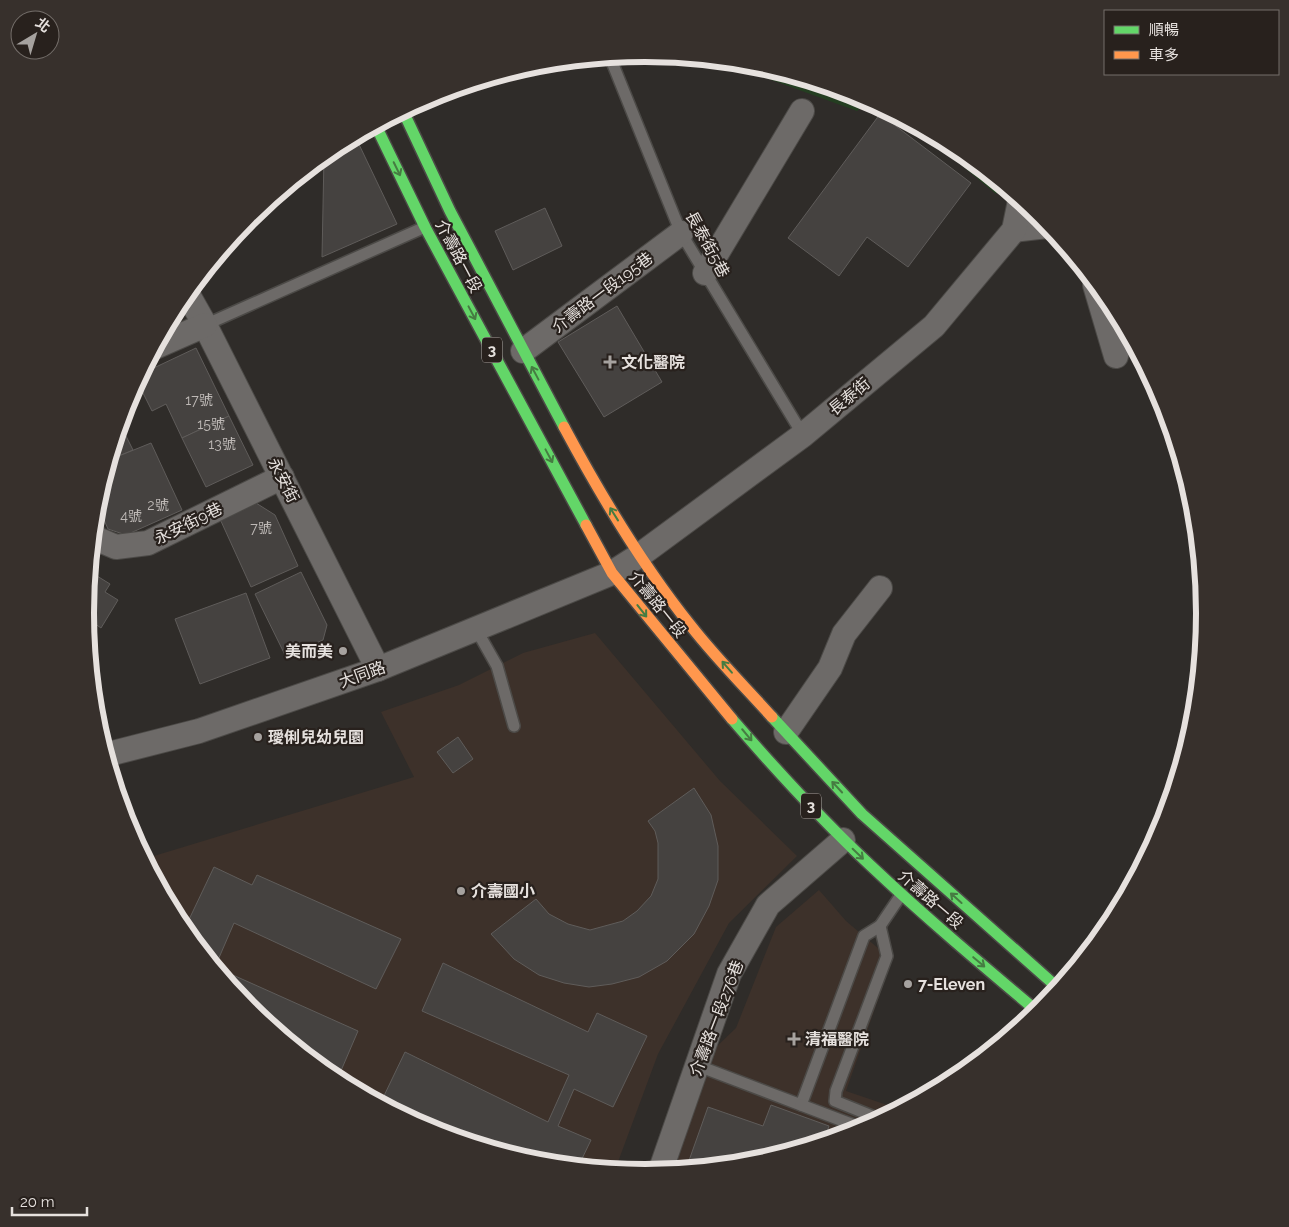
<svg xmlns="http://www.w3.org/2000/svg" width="1289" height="1227" font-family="Raleway,'Noto Sans TC',sans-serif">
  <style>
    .built { fill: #3d312a }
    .green { fill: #243e21 }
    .building { fill: #454240; stroke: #5f5c5a }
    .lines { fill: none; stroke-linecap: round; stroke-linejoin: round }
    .lane-casing { stroke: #4c4a47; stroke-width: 14 }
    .street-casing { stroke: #4c4a47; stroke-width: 26 }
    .fast-casing { stroke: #4c4a47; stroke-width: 14 }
    .slow-casing { stroke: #4c4a47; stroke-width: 14 }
    .lane { stroke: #6d6a68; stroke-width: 11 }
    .street { stroke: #6d6a68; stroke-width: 24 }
    .fast { stroke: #63d668; stroke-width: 11 }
    .slow { stroke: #ff974d; stroke-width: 11 }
    .oneway { stroke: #467c42 }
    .poi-dot { fill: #a6a29f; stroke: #28211d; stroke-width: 2 }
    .labels { text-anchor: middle; stroke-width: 4.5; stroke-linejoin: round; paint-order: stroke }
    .number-label { font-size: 14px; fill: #beb9b6 }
    .shield { fill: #28211d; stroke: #ada7a4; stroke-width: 1 }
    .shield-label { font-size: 15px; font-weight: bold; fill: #e6e1de }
    .street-label { font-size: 16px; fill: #e6e1de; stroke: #28211d }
    .poi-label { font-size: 16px; font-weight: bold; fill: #e6e1de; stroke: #28211d; text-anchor: start }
    .rim { fill: none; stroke: #e6e1de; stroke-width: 6 }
  </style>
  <rect width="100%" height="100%" fill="#2f2c29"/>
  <g class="built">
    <path d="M595 633 720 781 797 856 729 923 658 1054 615 1170 535 1162 430 1131 333 1079 248 1009 179 924 144 859 414 777 381 712 459 685 523 653Z"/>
    <path d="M819 890 846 921 892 960 846 1091 899 1109 858 1131 753 1163 672 1171 712 1051 736 1028 776 927Z"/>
  </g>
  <g class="green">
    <path d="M769 69 859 96 869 102 857 111 766 78Z"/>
    <path d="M914 126 956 148 1000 185 996 194Z"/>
  </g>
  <g class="building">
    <path d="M880 114 971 183 908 267 867 237 839 276 788 238Z"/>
    <path d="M355 136 397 224 322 257 324 156 334 148Z"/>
    <path d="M545 208 562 246 513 270 495 231Z"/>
    <path d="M617 306 662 382 604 417 558 342Z"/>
    <path d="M196 348 229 416 182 438 166 404 152 411 137 381 141 374Z"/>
    <path d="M229 416 253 465 206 487 182 438Z"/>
    <path d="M120 424 133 450 109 460Z"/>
    <path d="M151 443 182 510 126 535 108 529 96 501 109 460Z"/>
    <path d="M256 503 275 515 298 566 251 587 220 519Z"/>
    <path d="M89 571 110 584 105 592 118 600 101 628 88 619 86 623 85 613Z"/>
    <path d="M301 572 327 625 323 640 286 657 255 594Z"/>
    <path d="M246 593 270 658 200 684 175 619Z"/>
    <path d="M458 737 473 759 453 773 437 752Z"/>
    <path d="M694 788 711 815 718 846V880L709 906 694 934 667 961 639 977 612 984 589 987 564 983 539 975 514 959 491 934 536 899 549 914 568 924 590 930 623 921 637 911 651 896 658 879V843L655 831 648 821Z"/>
    <path d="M214 867 252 885 257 875 401 939 376 989 234 923 215 967 358 1031 337 1080 248 1009 184 930Z"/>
    <path d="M443 963 588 1032 597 1013 647 1036 613 1107 574 1089 558 1126 591 1140 578 1167 535 1162 490 1149 381 1102 405 1052 548 1122 569 1075 422 1011Z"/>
    <path d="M771 1105 829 1126 824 1141 753 1163 686 1169 708 1107 763 1126Z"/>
  </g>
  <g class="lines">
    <g class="lane-casing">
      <g id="lane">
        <path d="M610 57 681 233 803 435"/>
        <path d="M205 325 425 227"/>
        <path d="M476 629 497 666 514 726"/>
        <path d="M696 1065 801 1105 864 936 880 926 901 895"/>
        <path d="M801 1105 859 1127 857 1131"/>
        <path d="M878 1121 877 1118 835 1101 836 1091 887 956 880 926"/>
      </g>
    </g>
    <g class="street-casing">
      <g id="street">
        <path d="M1014 230 1047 226"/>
        <path d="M705 273 802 111"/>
        <path d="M1095 285 1116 356"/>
        <path d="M187 293 205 325 378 669"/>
        <path d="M155 347 205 325"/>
        <path d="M523 351 681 233"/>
        <path d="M93 533 95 538 116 547 148 543 282 477"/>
        <path d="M786 732 830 668 844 634 880 588"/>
        <path d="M105 755 199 731 378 669 612 573 640 555 803 435 934 326 1014 230 1020 201"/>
        <path d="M660 1172 729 974 768 905 843 840"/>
      </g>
    </g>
    <g class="fast-casing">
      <g id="fast">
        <path d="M403 111 450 211 564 427"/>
        <path d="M376 126 425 227 586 525"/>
        <path d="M772 717 862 814 1058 988"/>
        <path d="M732 719C776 770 821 819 870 865 924 916 981 964 1038 1012"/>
      </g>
    </g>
    <g class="slow-casing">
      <g id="slow">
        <path d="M564 427C601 496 642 565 691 626 716 658 745 687 772 717"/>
        <path d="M586 525 612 573 732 719"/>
      </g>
    </g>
    <use href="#lane" class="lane"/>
    <use href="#street" class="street"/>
    <use href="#fast" class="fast"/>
    <use href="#slow" class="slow"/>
  </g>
  <defs><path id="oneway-shaft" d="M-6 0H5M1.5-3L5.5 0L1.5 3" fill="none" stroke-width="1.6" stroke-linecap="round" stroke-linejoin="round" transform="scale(1.25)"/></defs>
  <g class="oneway">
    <use href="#oneway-shaft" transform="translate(397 169) rotate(64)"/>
    <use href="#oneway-shaft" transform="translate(472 313) rotate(62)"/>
    <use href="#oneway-shaft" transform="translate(535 373) rotate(-118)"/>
    <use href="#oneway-shaft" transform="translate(549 456) rotate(62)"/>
    <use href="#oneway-shaft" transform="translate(614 514) rotate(-122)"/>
    <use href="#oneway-shaft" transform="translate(642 611) rotate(52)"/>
    <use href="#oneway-shaft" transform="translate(727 667) rotate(-131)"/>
    <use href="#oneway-shaft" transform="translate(747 735) rotate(50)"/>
    <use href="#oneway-shaft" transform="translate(837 787) rotate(-133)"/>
    <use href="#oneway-shaft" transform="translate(858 854) rotate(44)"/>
    <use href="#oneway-shaft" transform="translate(956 898) rotate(-138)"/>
    <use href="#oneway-shaft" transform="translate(979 962) rotate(40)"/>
  </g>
  <g class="poi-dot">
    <path d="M607.5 354.5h5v5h5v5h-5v5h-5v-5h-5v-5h5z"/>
    <circle cx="343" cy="651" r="5"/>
    <circle cx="258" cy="737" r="5"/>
    <circle cx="461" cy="891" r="5"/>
    <circle cx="908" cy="984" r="5"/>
    <path d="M791.5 1031.5h5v5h5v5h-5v5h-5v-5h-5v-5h5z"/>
  </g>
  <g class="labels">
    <g class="number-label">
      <text x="199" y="405">17號</text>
      <text x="211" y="429">15號</text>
      <text x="222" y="449">13號</text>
      <text x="158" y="510">2號</text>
      <text x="131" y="521">4號</text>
      <text x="261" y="533">7號</text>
    </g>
    <g class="shield">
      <rect x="482" y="337.5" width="20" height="25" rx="4"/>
      <rect x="801" y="793.5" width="20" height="25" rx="4"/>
    </g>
    <g class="shield-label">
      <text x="492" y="355">3</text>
      <text x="811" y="811">3</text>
    </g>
    <g class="street-label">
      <text transform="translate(708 244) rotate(61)" y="6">長泰街5巷</text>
      <text transform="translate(459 256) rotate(62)" y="6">介壽路一段</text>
      <text transform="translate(602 292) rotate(-37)" y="6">介壽路一段195巷</text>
      <text transform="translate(849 396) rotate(-40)" y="6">長泰街</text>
      <text transform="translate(284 480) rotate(63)" y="6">永安街</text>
      <text transform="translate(188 523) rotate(-26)" y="6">永安街9巷</text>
      <text transform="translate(658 604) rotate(51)" y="6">介壽路一段</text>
      <text transform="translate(362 674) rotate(-20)" y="6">大同路</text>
      <text transform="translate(931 899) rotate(41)" y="6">介壽路一段</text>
      <text transform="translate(716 1018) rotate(-69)" y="6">介壽路一段276巷</text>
    </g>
    <g class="poi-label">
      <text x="621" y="368">文化醫院</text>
      <text x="333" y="657" text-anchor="end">美而美</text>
      <text x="268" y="743">璦俐兒幼兒園</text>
      <text x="471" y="897">介壽國小</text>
      <text x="918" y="990">7-Eleven</text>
      <text x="805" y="1045">清福醫院</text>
    </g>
  </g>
  <path d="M0 0H1289V1227H0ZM94 613a551 551 0 1 1 1102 0a551 551 0 1 1-1102 0Z" fill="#37302c" fill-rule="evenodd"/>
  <path class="rim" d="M94 613a551 551 0 1 1 1102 0a551 551 0 1 1-1102 0Z"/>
  <rect x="1104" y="10" width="175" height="65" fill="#28211d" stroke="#746e6a"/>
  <rect x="1114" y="26" width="25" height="8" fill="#63d668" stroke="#746e6a"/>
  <text x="1149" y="35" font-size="15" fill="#e6e1de">順暢</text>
  <rect x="1114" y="51" width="25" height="8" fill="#ff974d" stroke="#746e6a"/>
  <text x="1149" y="60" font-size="15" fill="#e6e1de">車多</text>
  <g transform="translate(35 35) rotate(38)"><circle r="24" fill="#28211d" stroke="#746e6a"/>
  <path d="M0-4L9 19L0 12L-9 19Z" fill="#a6a29f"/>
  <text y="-8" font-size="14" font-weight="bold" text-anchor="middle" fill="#e6e1de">北</text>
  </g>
  <path d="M12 1207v8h75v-8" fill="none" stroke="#e6e1de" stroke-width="2.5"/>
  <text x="20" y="1207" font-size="15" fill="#e6e1de" stroke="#28211d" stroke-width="4" paint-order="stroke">20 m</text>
</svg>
